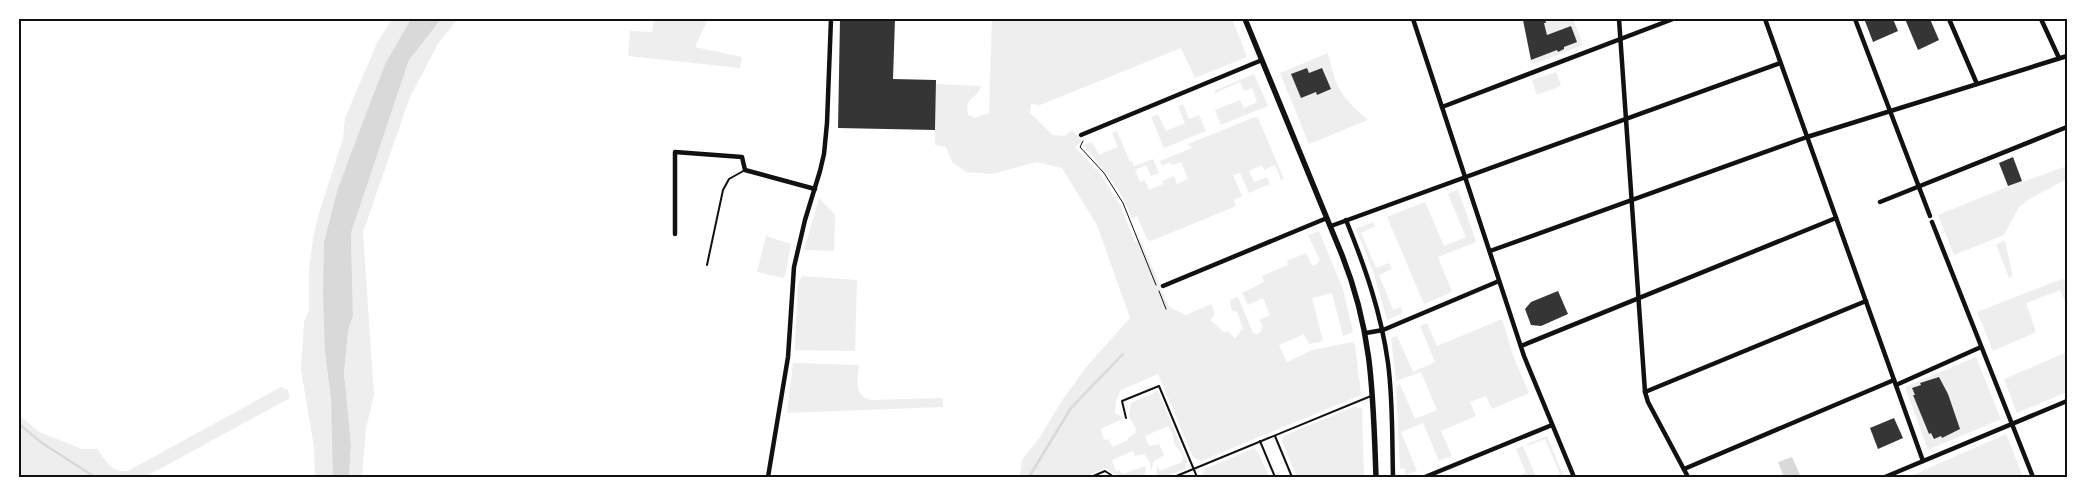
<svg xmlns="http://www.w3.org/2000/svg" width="2086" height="496" font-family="Lato,sans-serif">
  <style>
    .green { fill: #eee }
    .water { fill: #d9d9d9 }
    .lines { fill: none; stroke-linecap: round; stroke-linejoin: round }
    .stream { stroke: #d9d9d9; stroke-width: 2.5 }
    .building { fill: #353535 }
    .path { stroke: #111; stroke-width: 1 }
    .service { stroke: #111; stroke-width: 2 }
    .minor { stroke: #111; stroke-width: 4.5 }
    .tertiary { stroke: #111; stroke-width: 5.5 }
    .neatline { fill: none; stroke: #111; stroke-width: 2 }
  </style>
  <rect width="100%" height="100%" fill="#fff"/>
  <g class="green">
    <path d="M392 19H411L385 64 362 124 337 191 324 242 325 352 331 400 334 468 333 477H315L314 447 301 370 304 322 309 311V270L313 238 319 213 343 139 345 118 377 43Z"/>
    <path d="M441 19H458L439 42 410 97 363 232 374 395 366 428 362 477H349L351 445 344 373 348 331 353 315 351 233 409 59Z"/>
    <path d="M654 19H698L707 21 695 47 742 57 740 68 628 56 630 31 652 32Z"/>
    <path d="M992 19H1232L1247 57 1195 78 1181 48 1040 105 1031 104 1030 113 1053 135 1065 136 1072 130 1082 141 1075 147 1101 175 1120 205 1135 242 1140 239 1169 307 1186 315 1211 304 1215 314 1210 320 1225 333 1227 331 1235 338 1243 328 1237 312 1232 311 1230 300 1238 297 1253 333 1256 334 1261 332 1262 324 1259 320 1270 315 1263 298 1248 305 1242 293 1264 282 1262 276 1288 265 1287 261 1306 253 1312 266 1318 264 1317 262 1320 260 1308 235 1319 231 1343 289 1353 332 1343 336 1332 293 1312 298 1323 341 1309 344 1304 334 1279 345 1287 362 1312 350 1353 342 1355 345 1361 395 1201 461 1193 457 1158 374 1121 390 1116 401 1115 413 1124 418 1101 429 1104 440 1108 439 1113 447 1128 440V438L1135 433 1136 429 1129 416 1131 403 1158 391 1187 461 1185 469 1164 477 1157 476V465L1160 471 1182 462 1183 457C1179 447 1172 446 1173 434L1168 426 1145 436 1149 446 1159 444 1164 455 1153 462 1151 472 1150 462 1144 454 1135 456 1133 451 1112 460 1116 471 1120 470 1122 474 1146 466 1145 474C1130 481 1118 477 1105 468L1085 477H1020L1022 460 1040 437 1061 402 1087 366 1130 318 1097 225 1062 168 1037 162 992 174 966 172 952 162 946 147 935 145 936 84 981 86C977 100 964 96 968 115L975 118 989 113Z"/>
    <path d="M1545 19H1573L1583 45 1534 64 1530 61 1557 50 1558 52 1564 49V47L1577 42 1571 26 1547 35 1544 23 1546 22Z"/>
    <path d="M1328 53C1337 91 1339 94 1368 120L1309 144 1280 73Z"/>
    <path d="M1556 72 1561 86 1537 95 1532 80Z"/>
    <path d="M1254 74 1268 106 1221 125 1215 110 1240 100 1244 108 1257 102 1252 88 1244 91 1240 82 1215 93 1214 91Z"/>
    <path d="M1183 104 1189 119 1199 115 1206 131 1164 148 1151 117 1158 114 1166 131 1185 123 1178 106Z"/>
    <path d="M1255 117 1258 118 1284 179 1281 180 1275 165 1264 170 1262 165 1249 171 1254 182 1267 177 1270 184 1249 193 1240 173 1233 175 1242 196 1234 200 1236 206 1151 241 1147 239 1137 216 1132 218C1121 189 1103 168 1083 145L1092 142 1099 155 1118 147 1112 133 1117 131 1130 162 1132 161 1134 166 1153 159 1159 173 1151 176 1146 165 1135 170 1140 182 1145 180 1149 190 1163 184 1162 181 1174 176 1177 184 1188 179 1181 162 1172 165 1170 162 1162 166 1160 161 1192 148 1188 144Z"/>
    <path d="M2067 166V179L2031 198 2019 207 2004 235 1954 255 1938 215 2022 181 2023 182Z"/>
    <path d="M1458 189 1476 242 1438 257 1452 292 1424 304 1387 217 1425 202 1444 246 1466 237 1448 194Z"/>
    <path d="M819 198 835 215 834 251 804 250Z"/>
    <path d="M1373 222 1375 226 1361 233 1376 268 1389 263 1392 269 1379 275 1393 310 1401 307 1403 313 1387 320 1373 271 1356 229Z"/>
    <path d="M766 236 791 244 785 276 783 278 757 272Z"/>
    <path d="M2005 241 2012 272V276L2009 278 1996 244Z"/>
    <path d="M802 276 857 280 855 351 795 350 798 283Z"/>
    <path d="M2062 279 2067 281V306L2060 290 2026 303 2036 332 1993 351 1977 312Z"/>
    <path d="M1502 319 1514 358 1529 393 1492 409 1486 396 1470 402 1476 416 1441 431 1452 456 1439 461 1423 423 1401 432 1417 471 1405 475V469H1400L1396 386 1400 384 1415 419 1437 410 1421 372 1396 381 1391 338 1397 336 1413 372 1435 362 1420 326 1427 323 1437 346Z"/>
    <path d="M2067 352V392L2017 413 2004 379Z"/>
    <path d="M1976 357 2001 419 1928 450 1905 387Z"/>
    <path d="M793 363 859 365C858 380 853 394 870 400L943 398V407L787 413Z"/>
    <path d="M281 387 288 390 290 398 145 477H19V415L39 432 82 449H98C105 461 112 473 128 471Z"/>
    <path d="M1353 407 1362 408 1364 477H1297L1282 442 1283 436Z"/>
    <path d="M2006 434 2023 477H1912L1911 476Z"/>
    <path d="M1547 436 1564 477H1553L1560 474 1545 439 1528 446 1527 444Z"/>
    <path d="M1523 446 1536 477H1515L1526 473 1516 449Z"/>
    <path d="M1254 448 1258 452 1269 477H1202L1205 469Z"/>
  </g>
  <g class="water">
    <path d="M411 19H441L409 60 351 233 353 316 348 331 344 373 351 445 349 477H333L331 400 325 352 323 295 324 242 337 191 362 124 385 64Z"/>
    <path d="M1792 457 1801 477H1784L1778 462Z"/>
  </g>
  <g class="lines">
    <g class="stream">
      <path d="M19 424 42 443 95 477"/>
      <path d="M1029 477 1071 408 1123 354"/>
    </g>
  </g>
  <g class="building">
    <path d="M840 19H895L893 79 936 80 935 130 838 128Z"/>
    <path d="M1525 19H1545L1546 23H1544L1547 35 1571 26 1577 42 1564 47V49L1558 52 1557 50 1531 60 1523 20Z"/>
    <path d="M1869 19H1893L1898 31 1873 42 1865 21Z"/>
    <path d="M1905 19H1930L1939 40 1918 50Z"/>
    <path d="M1307 68 1309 73 1322 68 1331 89 1317 95 1316 92 1301 98 1291 74Z"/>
    <path d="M2013 157 2022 181 2008 186 1999 163Z"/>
    <path d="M1558 291 1568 314 1541 326 1531 325 1525 309 1531 302Z"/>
    <path d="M1939 377 1948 394 1960 429 1942 438 1941 436 1934 439 1931 433 1929 434 1913 395H1915L1912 388 1921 385 1920 383Z"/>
    <path d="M1894 418 1903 438 1878 449 1870 428Z"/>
  </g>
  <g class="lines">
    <g class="path">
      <path d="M1083 141 1080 147 1104 173 1123 203 1156 285"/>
      <path d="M1159 291 1166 309"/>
    </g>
    <g class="service">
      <path d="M707 265 723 190 729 179 745 170"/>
      <path d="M1126 418 1122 401 1159 386 1197 477"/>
      <path d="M1275 436 1292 477"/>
      <path d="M1260 441 1275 477"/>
      <path d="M1091 477 1105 471 1114 477"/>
      <path d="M1174 477 1371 396"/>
    </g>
    <g class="minor">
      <path d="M1413 19 1524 356 1574 477"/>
      <path d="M1619 19 1645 392 1648 402 1688 477"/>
      <path d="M1765 19 1923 461"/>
      <path d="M1855 19 1930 216"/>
      <path d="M1949 19 1977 84"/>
      <path d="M2041 19 2059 58"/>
      <path d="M1442 107 1673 19"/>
      <path d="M1081 135 1262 60"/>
      <path d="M1880 202 2067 127"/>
      <path d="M1346 220C1365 267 1381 312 1388 363 1393 400 1392 439 1393 477"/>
      <path d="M1932 222 2033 477"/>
      <path d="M1331 226 1780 63"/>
      <path d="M675 234V152L742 157 745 170 815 189"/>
      <path d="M1490 251 1807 137 2067 56"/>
      <path d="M1163 286 1327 218"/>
      <path d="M1366 333 1383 330 1499 281"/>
      <path d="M1521 346 1836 218"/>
      <path d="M1896 385 1981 347"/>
      <path d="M1645 392 1866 301"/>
      <path d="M1684 469 1894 380"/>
      <path d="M768 477 788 357 794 267 805 220 820 171 824 154 827 123 831 19"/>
      <path d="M1425 477 1552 425"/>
      <path d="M1885 477 2067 401"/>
    </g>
    <path class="tertiary" d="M1245 19 1342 255C1373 333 1373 396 1376 477"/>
  </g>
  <rect width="2086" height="496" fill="none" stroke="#ffffff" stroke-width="40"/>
  <rect x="20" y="20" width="2046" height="456" class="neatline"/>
</svg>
